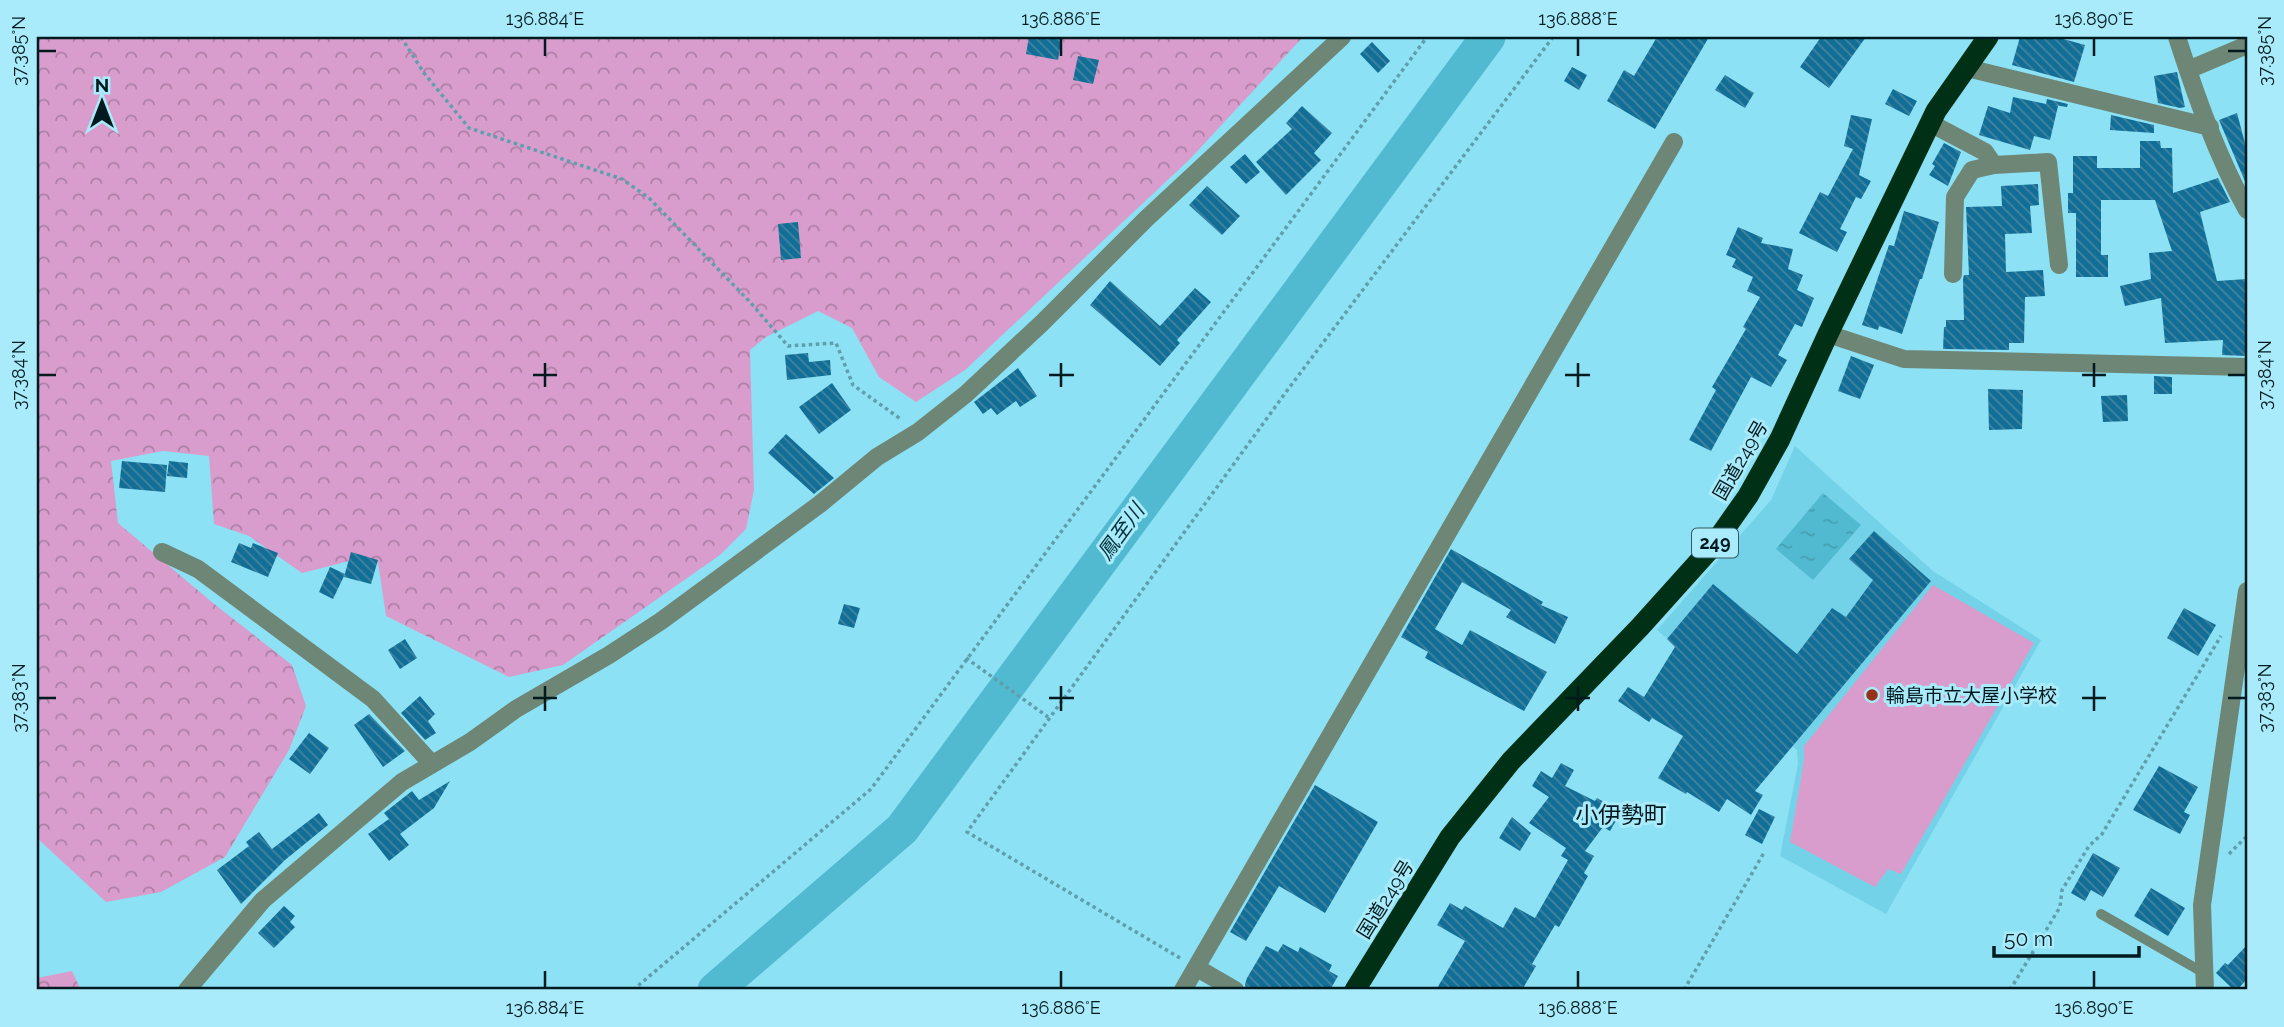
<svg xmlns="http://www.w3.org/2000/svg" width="2284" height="1027" font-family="Raleway,'Noto Sans JP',sans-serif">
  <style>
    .built { fill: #74d2e8 }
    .forest { fill: url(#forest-crowns) }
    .park { fill: #d89dcc }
    .water { fill: url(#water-ripples) }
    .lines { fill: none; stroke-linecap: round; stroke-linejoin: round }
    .river { stroke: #51bad0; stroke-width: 35 }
    .building { fill: url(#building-back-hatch) }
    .path { stroke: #5e9fad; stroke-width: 3.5; stroke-dasharray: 3.5 3.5; stroke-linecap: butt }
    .lane { stroke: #6e8675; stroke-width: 10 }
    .street { stroke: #6e8675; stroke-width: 18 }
    .highway { stroke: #003117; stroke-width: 21 }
    .ticks { fill: none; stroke: #001a1f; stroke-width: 2.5 }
    .poi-dot { fill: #983019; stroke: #a9ebfa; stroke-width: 2.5 }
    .labels { text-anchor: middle; stroke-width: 6; stroke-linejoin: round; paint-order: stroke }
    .shield { fill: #a9ebfa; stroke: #335961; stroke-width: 2 }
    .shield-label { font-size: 18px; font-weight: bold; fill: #001a1f }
    .street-label { font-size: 19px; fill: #001a1f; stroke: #a9ebfa }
    .poi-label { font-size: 19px; fill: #001a1f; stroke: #a9ebfa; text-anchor: start }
    .water-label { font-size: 21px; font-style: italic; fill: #00323b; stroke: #a9ebfa }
    .quarter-label { font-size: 23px; fill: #001a1f; stroke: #a9ebfa }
    .neatline { fill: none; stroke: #001a1f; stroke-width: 2.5 }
    .ticks-label { font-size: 18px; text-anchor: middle; fill: #001a1f }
  </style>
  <defs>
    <pattern id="forest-crowns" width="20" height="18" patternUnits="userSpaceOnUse" patternTransform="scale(1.75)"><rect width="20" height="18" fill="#d89dcc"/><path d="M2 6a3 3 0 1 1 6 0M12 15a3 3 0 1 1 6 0" fill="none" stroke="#ad7fa5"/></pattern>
    <pattern id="water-ripples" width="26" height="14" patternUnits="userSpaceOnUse" patternTransform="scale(1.75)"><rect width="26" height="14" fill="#51bad0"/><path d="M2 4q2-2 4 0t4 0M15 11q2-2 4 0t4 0" fill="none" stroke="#459fb2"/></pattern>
    <pattern id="building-back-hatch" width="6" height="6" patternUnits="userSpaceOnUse" patternTransform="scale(1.75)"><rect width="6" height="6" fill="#126e96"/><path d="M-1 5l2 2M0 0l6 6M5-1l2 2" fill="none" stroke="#4285a1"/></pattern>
  </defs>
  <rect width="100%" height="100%" fill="#8ce1f4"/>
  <path class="built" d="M1795 446 1933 571 2041 640 1886 914 1780 856 1798 764 1797 750 1657 630 1771 500Z"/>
  <g class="forest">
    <path d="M37 37H1303L1189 160 965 370 916 402 879 377 852 328 818 311 766 337 750 350 754 490 746 529 720 555 563 665 509 677 386 616 378 562 357 559 302 573 249 536 214 524 209 456 163 451 111 461 118 523 213 603 292 665 306 706 289 750 225 857 161 892 106 902 37 838Z"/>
    <path d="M72 971 81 990H37V978Z"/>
  </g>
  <path class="park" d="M1933 585 2034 643 1901 874 1888 869 1875 887 1790 842 1804 760V746Z"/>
  <path class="water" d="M1823 493 1861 525 1813 580 1776 549Z"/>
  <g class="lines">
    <path class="river" d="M715 990 902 829 1488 37"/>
  </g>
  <g class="building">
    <path d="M1029 37H1062L1058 60 1026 54Z"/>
    <path d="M1657 37H1709L1655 129 1607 101 1624 70 1634 76Z"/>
    <path d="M1821 37H1866L1829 88 1800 67Z"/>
    <path d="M2020 37H2056L2085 45 2074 82 2012 65Z"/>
    <path d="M1372 42 1390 61 1378 73 1360 54Z"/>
    <path d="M1078 56 1099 60 1093 84 1073 80Z"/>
    <path d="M1572 67 1587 75 1579 90 1564 81Z"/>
    <path d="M2177 72 2185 107 2180 108 2158 103 2154 76Z"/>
    <path d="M1725 75 1754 93 1745 108 1715 90Z"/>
    <path d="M1893 89 1917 101 1909 116 1885 104Z"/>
    <path d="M2013 97 2046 104 2047 99 2068 104 2067 107 2054 105 2058 106 2050 140 2034 136 2030 150 1979 135 1988 106 2010 113Z"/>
    <path d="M1302 106 1332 133 1314 153 1321 160 1286 195 1256 162 1292 129 1286 123Z"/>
    <path d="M2237 113 2247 151V186L2219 120Z"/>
    <path d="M1851 115 1872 119 1859 175 1871 181 1861 199 1856 197 1840 229 1847 232 1837 252 1799 233 1820 192 1828 196 1853 149 1844 146Z"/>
    <path d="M2111 115 2154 125V133L2110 130Z"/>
    <path d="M2140 141H2160L2161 148H2172L2173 193 2218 178 2230 202 2200 212 2217 281 2247 279V356L2222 355 2223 340 2165 343 2161 298 2125 306 2120 286 2151 279 2149 253 2172 251 2155 200H2101V255H2108V277H2076V213H2068V193H2073V156H2097V168H2140Z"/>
    <path d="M1944 143 1961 152 1948 186 1929 175 1935 166 1932 164Z"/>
    <path d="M1245 154 1260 172 1246 184 1230 167Z"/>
    <path d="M2038 184 2039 205 2030 206 2032 233 2005 234 2006 272 2043 270 2045 296 2025 297 2024 343H2009V350L1943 349 1944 327H1946V320H1964L1963 279 1964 275H1969L1966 207 2002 206 2001 186Z"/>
    <path d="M1207 186 1240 216 1222 235 1189 205Z"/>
    <path d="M1904 211 1939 222 1922 279H1920L1902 334 1879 326 1878 330 1862 325 1889 245 1894 246Z"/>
    <path d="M798 222 801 258 781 260 778 224Z"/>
    <path d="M1738 227 1763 238 1761 243 1793 249 1788 269 1803 275 1797 290 1814 298 1802 327 1795 324 1778 355 1787 360 1771 387 1751 377 1711 451 1689 440 1716 390 1712 387 1746 329 1743 327 1760 297 1747 291 1753 277 1732 267 1736 259 1726 255Z"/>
    <path d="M1110 281 1160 326 1195 288 1211 302 1177 340 1180 343 1160 366 1090 305Z"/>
    <path d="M808 353 809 362 830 360 831 375 787 380 785 355Z"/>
    <path d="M1851 356 1874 365 1860 399 1838 391Z"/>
    <path d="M1018 368 1037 396 1020 407 1016 401 997 415 991 408 983 414 974 402Z"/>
    <path d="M2154 376 2172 377V394H2154Z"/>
    <path d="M832 383 851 410 819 434 799 407Z"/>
    <path d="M1988 389 2023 390 2022 429 1989 430Z"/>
    <path d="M2127 395 2128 421 2103 422 2101 396Z"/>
    <path d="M786 434 834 478 814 494 768 453Z"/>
    <path d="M122 461 167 465 165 492 119 488Z"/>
    <path d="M169 461 188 463 187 478 167 476Z"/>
    <path d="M1874 531 1931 581 1755 791 1763 795 1751 815 1727 799 1719 812 1687 792 1686 794 1658 778 1683 736 1652 718 1649 722 1618 701 1628 687 1644 697 1675 647 1667 639 1713 584 1797 654 1832 608 1846 617 1873 580 1849 559Z"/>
    <path d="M239 543 251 548 253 543 278 553 268 577 231 562Z"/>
    <path d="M1451 549 1543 602 1541 605 1568 617 1555 644 1506 617 1511 610 1462 582 1435 629 1462 645 1470 630 1547 672 1524 711 1425 658 1428 652 1401 637Z"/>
    <path d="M351 552 378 560 371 584 344 577Z"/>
    <path d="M330 567 345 574 333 599 319 592Z"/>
    <path d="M844 604 860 608 854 628 838 624Z"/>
    <path d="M2184 608 2216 625 2198 656 2167 638Z"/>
    <path d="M405 639 417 658 400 669 388 650Z"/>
    <path d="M420 696 435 714 428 721 436 733 425 740 401 713Z"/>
    <path d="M369 714 405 751 383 767 354 725Z"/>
    <path d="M309 733 329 748 310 774 289 759Z"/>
    <path d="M1561 763 1574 770 1565 786 1595 801 1597 798 1621 812 1610 831 1603 827 1585 851 1594 856 1584 873 1588 876 1559 927 1555 925 1532 964 1536 966 1522 990H1436L1465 941 1437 925 1450 903 1462 910 1465 906 1503 928 1515 907 1535 918 1568 860 1561 856 1566 848 1529 823 1549 797 1532 786 1541 771 1552 778Z"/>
    <path d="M2159 766 2198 787 2184 812 2190 815 2180 834 2133 810Z"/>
    <path d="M450 781 434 808 400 834 409 845 389 861 368 834 389 819 384 813 412 791 419 800Z"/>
    <path d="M1315 785 1378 822 1325 913 1279 886 1246 941 1230 932Z"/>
    <path d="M1759 809 1775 817 1762 844 1745 835Z"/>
    <path d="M319 813 328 825 285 860 241 904 217 870 249 846 246 842 259 832 272 849Z"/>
    <path d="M1512 817 1531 833 1520 851 1499 838Z"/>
    <path d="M2093 853 2120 868 2103 897 2091 890 2085 901 2071 893Z"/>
    <path d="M2151 888 2185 908 2168 936 2134 916Z"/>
    <path d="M284 906 295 916 290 922 295 927 274 948 258 933Z"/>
    <path d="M1283 944 1298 952 1300 947 1332 965 1329 971 1338 976 1330 990H1246L1245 984 1247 978 1266 946 1278 952Z"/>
    <path d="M2247 945V979L2237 990H2234L2216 973 2225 963 2228 965Z"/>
  </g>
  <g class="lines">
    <g class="path">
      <path d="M401 37 424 73 469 128 622 179 649 198 750 302 788 346 836 343 853 385 902 420"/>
      <path d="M966 658 1048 717"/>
      <path d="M2229 854 2247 836"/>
      <path d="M1180 958 967 832 1286 392 1553 37"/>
      <path d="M633 990 871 789 1427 37"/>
      <path d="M1684 990 1765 851"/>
      <path d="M2010 990 2060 907 2062 890 2089 846 2102 834 2221 636"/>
    </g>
    <path class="lane" d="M2101 914 2204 973"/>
    <g class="street">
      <path d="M2177 37C2196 96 2217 156 2247 210"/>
      <path d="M1967 68 2210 127"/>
      <path d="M2188 70 2247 45"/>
      <path d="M1930 123 1985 152 1994 165 2048 162 2059 265"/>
      <path d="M1953 274 1955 197 1972 170 1994 165"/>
      <path d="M1828 334 1904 359 2247 367"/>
      <path d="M162 552 198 569 373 699 432 764"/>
      <path d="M1197 968 1235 990"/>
      <path d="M187 990 263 900 402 782 470 742 516 709 609 655 661 621 820 504 877 457 918 432 966 394 1042 323 1146 219 1342 37"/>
      <path d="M1183 990 1674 142"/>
      <path d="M2205 990 2202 905 2247 591"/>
    </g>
    <path class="highway" d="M1355 990 1450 837 1511 761 1640 627 1712 547 1748 496 1780 439 1828 334 1936 111 1988 37"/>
  </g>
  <path class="ticks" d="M545 38V56M1061 38V56M1578 38V56M2094 38V56M38 51H56M2228 51H2246M545 363V387M1061 363V387M1578 363V387M2094 363V387M38 375H56M533 375H557M1049 375H1074M1565 375H1590M2082 375H2106M2228 375H2246M545 686V711M1061 686V711M1578 686V711M2094 686V711M38 698H56M533 698H557M1049 698H1074M1565 698H1590M2082 698H2106M2228 698H2246M545 971V988M1061 971V988M1578 971V988M2094 971V988"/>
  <circle class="poi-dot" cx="1872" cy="695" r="7"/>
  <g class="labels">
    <rect class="shield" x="1692" y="528.5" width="46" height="29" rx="5"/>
    <g class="shield-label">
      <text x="1715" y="549">249</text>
    </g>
    <g class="street-label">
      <text transform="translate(1740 460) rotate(-60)" y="7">国道249号</text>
      <text transform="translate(1385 899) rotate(-58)" y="7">国道249号</text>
    </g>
    <g class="poi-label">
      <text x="1886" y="702">輪島市立大屋小学校</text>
    </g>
    <g class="water-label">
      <text transform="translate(1121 532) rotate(-54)" y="7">鳳至川</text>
    </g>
    <g class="quarter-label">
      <text x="1621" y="823">小伊勢町</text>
    </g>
  </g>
  <rect width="2284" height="1027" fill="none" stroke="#a9ebfa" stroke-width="77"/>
  <g transform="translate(102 102)" stroke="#a9ebfa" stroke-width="5" paint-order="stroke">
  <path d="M0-5L12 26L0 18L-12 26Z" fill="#001a1f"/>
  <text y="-10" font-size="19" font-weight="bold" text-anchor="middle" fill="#001a1f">N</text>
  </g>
  <path d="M1994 946v10h145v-10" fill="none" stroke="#001a1f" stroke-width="3.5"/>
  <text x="2004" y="946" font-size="21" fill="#001a1f" stroke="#a9ebfa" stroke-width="5" paint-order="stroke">50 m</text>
  <rect x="38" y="38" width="2208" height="950" class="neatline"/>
  <g class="ticks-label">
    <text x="545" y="25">136.884°E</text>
    <text x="1061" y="25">136.886°E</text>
    <text x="1578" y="25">136.888°E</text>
    <text x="2094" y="25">136.890°E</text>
    <text transform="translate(19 51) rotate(-90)" y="6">37.385°N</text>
    <text transform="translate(2265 51) rotate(-90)" y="6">37.385°N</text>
    <text transform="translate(19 375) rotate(-90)" y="6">37.384°N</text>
    <text transform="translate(2265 375) rotate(-90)" y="6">37.384°N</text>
    <text transform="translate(19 698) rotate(-90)" y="6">37.383°N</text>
    <text transform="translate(2265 698) rotate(-90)" y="6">37.383°N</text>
    <text x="545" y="1014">136.884°E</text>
    <text x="1061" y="1014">136.886°E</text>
    <text x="1578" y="1014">136.888°E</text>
    <text x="2094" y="1014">136.890°E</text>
  </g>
</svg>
